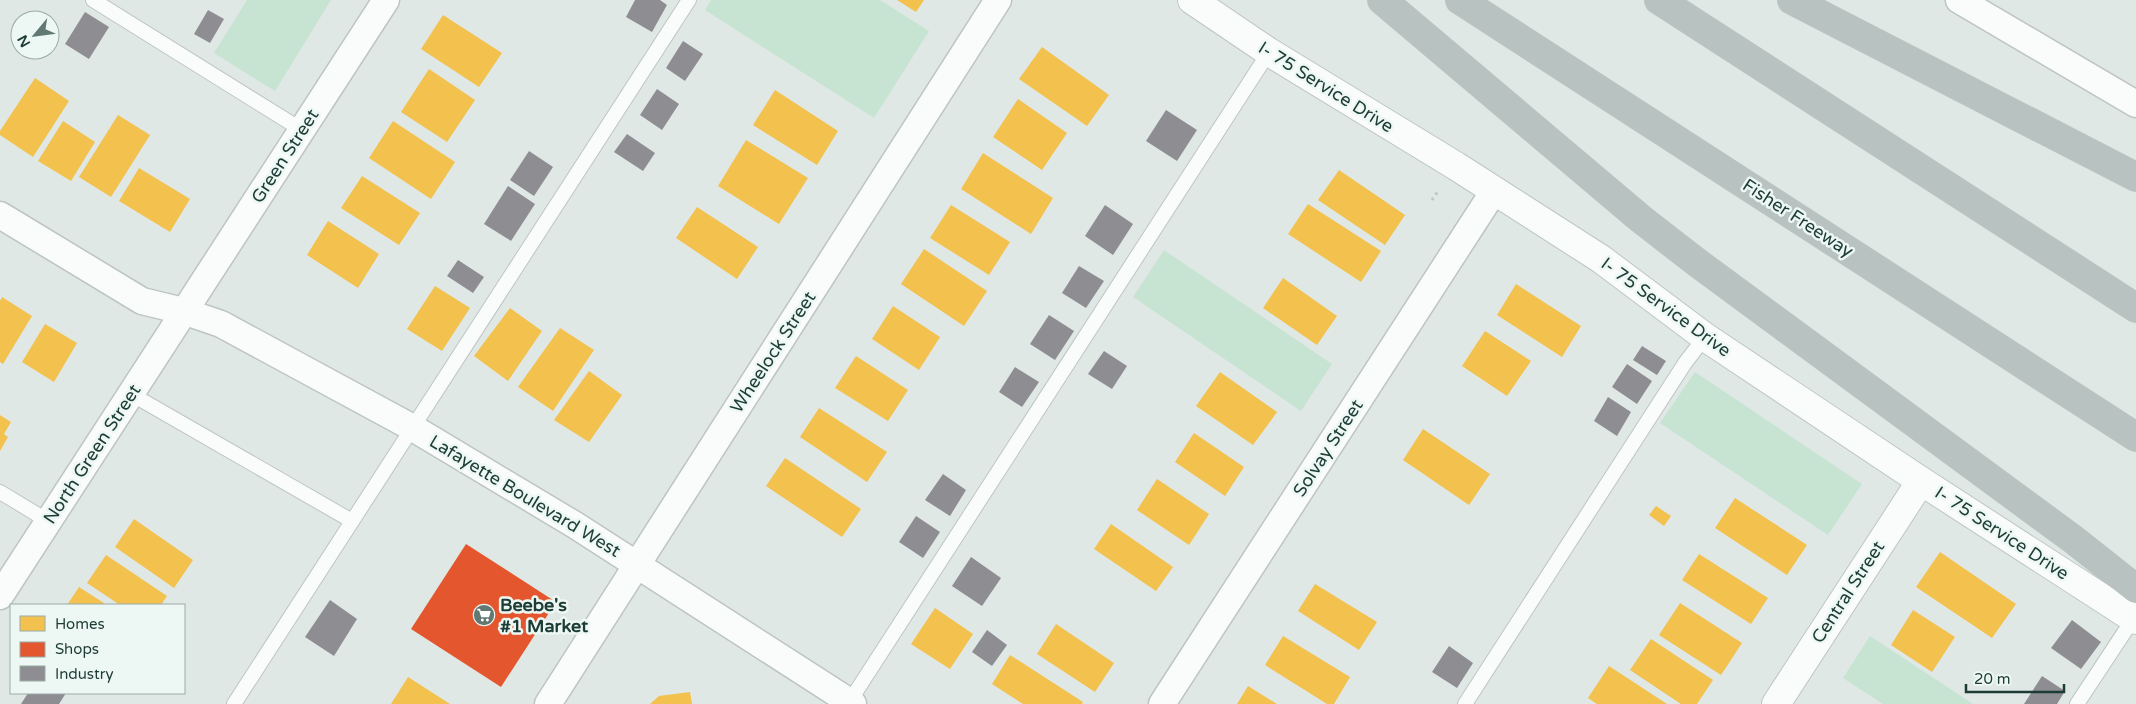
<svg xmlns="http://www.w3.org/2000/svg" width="2136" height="704" font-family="'Varela Round',sans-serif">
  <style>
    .green { fill: #c7e3d2 }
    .homes { fill: #f2c14e }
    .shops { fill: #e4572e }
    .industry { fill: #8d8d92 }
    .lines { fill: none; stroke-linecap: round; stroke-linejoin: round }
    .service-casing { stroke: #bdc5c2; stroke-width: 16 }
    .minor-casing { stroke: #bdc5c2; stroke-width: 29 }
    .tertiary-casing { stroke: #bdc5c2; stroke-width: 30 }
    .secondary-casing { stroke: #bcc6c2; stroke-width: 30 }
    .motorway-casing { stroke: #bac5c2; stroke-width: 30 }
    .path { stroke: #bdc8c6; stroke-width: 3; stroke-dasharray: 2.5 4; stroke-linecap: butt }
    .service { stroke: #fafcfb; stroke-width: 14 }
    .minor { stroke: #fafcfb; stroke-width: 26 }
    .tertiary { stroke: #fafcfb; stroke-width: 28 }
    .secondary { stroke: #fafcfb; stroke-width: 28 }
    .motorway { stroke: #b8c2c0; stroke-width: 28 }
    .labels { text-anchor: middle; stroke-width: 5; stroke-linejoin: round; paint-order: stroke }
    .street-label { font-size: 18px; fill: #1d3c36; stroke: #edf7f3 }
    .poi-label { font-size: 18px; font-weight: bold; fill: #1d3c36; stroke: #edf7f3; text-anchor: start }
  </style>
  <rect width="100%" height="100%" fill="#e0e8e5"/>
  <g class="green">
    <path d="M247 0H331L275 91 214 53Z"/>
    <path d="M711 0H880L929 31 874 118 705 10Z"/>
    <path d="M1164 250 1332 364 1301 411 1133 297Z"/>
    <path d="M1695 372 1862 484 1828 535 1660 423Z"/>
    <path d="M1870 636 1973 704H1883L1843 678Z"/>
  </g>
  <g class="homes">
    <path d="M897 0H924L916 12Z"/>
    <path d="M443 15 502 53 479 87 421 49Z"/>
    <path d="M1042 47 1109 95 1087 126 1019 79Z"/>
    <path d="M429 69 475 100 447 142 401 112Z"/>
    <path d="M35 78 69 101 33 157 0 135V131Z"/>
    <path d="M775 90 838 131 817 165 753 125Z"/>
    <path d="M1018 99 1067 133 1042 170 993 137Z"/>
    <path d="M118 115 150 135 111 197 79 177Z"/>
    <path d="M63 121 95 142 71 181 38 161Z"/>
    <path d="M393 121 455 162 431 199 369 158Z"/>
    <path d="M746 140 808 178 779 224 718 186Z"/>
    <path d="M983 153 1053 198 1031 234 961 189Z"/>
    <path d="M139 168 190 199 170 232 119 201Z"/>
    <path d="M1339 170 1405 215 1385 245 1318 200Z"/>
    <path d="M362 176 420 213 399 245 341 208Z"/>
    <path d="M1308 204 1381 251 1361 282 1288 234Z"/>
    <path d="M951 205 1010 242 989 275 930 238Z"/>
    <path d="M697 207 758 247 737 279 676 238Z"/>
    <path d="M328 221 379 254 358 288 307 255Z"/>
    <path d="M924 249 987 291 964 326 901 284Z"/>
    <path d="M1283 278 1337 316 1317 345 1263 308Z"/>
    <path d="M1516 284 1581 326 1562 357 1497 315Z"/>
    <path d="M435 286 470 308 442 351 407 329Z"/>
    <path d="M2 297 32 316 3 364 0 362V301Z"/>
    <path d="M893 306 940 337 919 370 872 339Z"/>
    <path d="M510 308 542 331 508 381 474 356Z"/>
    <path d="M45 324 77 343 54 382 22 362Z"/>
    <path d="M560 328 594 350 553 411 518 387Z"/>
    <path d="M1485 331 1531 361 1507 396 1462 366Z"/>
    <path d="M856 356 908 390 888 421 835 388Z"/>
    <path d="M589 371 622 395 589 442 554 420Z"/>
    <path d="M1220 372 1277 412 1253 445 1196 406Z"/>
    <path d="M819 408 887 452 867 482 800 437Z"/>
    <path d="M0 415 11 422 4 434 8 437 0 451Z"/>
    <path d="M1423 429 1490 474 1469 505 1403 460Z"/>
    <path d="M1194 433 1244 467 1225 496 1175 462Z"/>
    <path d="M785 458 861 509 842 537 766 486Z"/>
    <path d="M1157 479 1209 514 1189 545 1137 510Z"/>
    <path d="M1735 498 1807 545 1787 575 1715 528Z"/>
    <path d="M1656 506 1671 516 1664 526 1649 515Z"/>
    <path d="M134 519 193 560 174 588 115 547Z"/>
    <path d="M1111 524 1173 567 1156 591 1094 549Z"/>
    <path d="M1940 552 2016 604 1992 638 1916 587Z"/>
    <path d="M1699 554 1768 598 1751 624 1682 580Z"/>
    <path d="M106 555 167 596 161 605H120L87 583Z"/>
    <path d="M1315 584 1377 622 1359 650 1298 611Z"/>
    <path d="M79 587 107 605H67Z"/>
    <path d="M1680 603 1742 643 1721 675 1659 635Z"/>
    <path d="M935 608 973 634 950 669 911 644Z"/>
    <path d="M1913 610 1955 637 1932 672 1891 645Z"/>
    <path d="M1056 624 1114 663 1095 692 1037 654Z"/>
    <path d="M1283 636 1350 677 1334 704H1327L1265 665Z"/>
    <path d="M1651 639 1713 680 1697 704H1681L1630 670Z"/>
    <path d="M1010 655 1083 702 1082 704H1023L992 684Z"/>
    <path d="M1609 666 1667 704H1597L1588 698Z"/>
    <path d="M408 677 450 704H391Z"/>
    <path d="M1248 686 1277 704H1237Z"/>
    <path d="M690 692 692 704H650L659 696Z"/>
  </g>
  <path class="shops" d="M466 544 556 602 501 687 411 629Z"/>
  <g class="industry">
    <path d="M635 0H660L667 5 652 32 626 17Z"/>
    <path d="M208 10 224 19 210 43 194 34Z"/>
    <path d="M85 12 109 27 89 59 65 44Z"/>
    <path d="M683 41 703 54 685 81 666 68Z"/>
    <path d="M657 89 679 104 662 130 640 115Z"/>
    <path d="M1166 110 1197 130 1177 161 1146 141Z"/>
    <path d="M627 134 655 153 643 171 614 152Z"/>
    <path d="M529 151 553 167 534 196 510 180Z"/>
    <path d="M508 186 535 204 511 241 484 224Z"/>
    <path d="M1105 205 1133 224 1113 255 1085 236Z"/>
    <path d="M458 260 484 277 473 293 447 276Z"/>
    <path d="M1079 266 1104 281 1086 308 1062 293Z"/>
    <path d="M1049 315 1074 331 1055 360 1030 344Z"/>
    <path d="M1642 346 1666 361 1657 375 1633 360Z"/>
    <path d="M1104 351 1127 366 1112 389 1088 374Z"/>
    <path d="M1627 364 1652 381 1637 404 1612 387Z"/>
    <path d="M1015 367 1039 382 1022 407 999 392Z"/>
    <path d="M1608 397 1631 412 1617 436 1594 421Z"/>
    <path d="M943 474 966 490 950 516 925 500Z"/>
    <path d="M916 516 940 532 923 558 899 542Z"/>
    <path d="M971 557 1001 578 982 606 952 586Z"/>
    <path d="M330 600 357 619 334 656 305 637Z"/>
    <path d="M2072 620 2101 642 2081 669 2051 648Z"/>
    <path d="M987 630 1007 645 992 666 972 652Z"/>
    <path d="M1449 646 1473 663 1457 688 1432 672Z"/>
    <path d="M2042 676 2065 691 2057 704H2024Z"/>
    <path d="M28 693H66L59 704H21Z"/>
  </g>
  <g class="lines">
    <g class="service-casing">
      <g id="service">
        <path d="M93 0 302 130"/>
        <path d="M131 394 352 521"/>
        <path d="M0 492 48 521"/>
        <path d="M234 704 689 0"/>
        <path d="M848 704 1269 52"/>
        <path d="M1465 704 1685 363 1705 337"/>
        <path d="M2077 704 2133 619"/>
      </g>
    </g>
    <g class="minor-casing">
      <g id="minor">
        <path d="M1959 0 2136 104"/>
        <path d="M0 215 142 301 183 311 221 324 413 428 575 525 853 704"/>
        <path d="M0 596 386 0"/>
        <path d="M548 704 998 0"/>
        <path d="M1162 704 1494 191"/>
      </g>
    </g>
    <g class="tertiary-casing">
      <path id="tertiary" d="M1776 704 1921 481"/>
    </g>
    <g class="secondary-casing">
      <path id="secondary" d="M1192 0 1269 52 1456 166 1601 259 1705 337 1921 481 2136 620"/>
    </g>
    <g class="motorway-casing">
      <g id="motorway">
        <path d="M1382 0 1641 219 1699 264 2074 540 2136 589"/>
        <path d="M1460 0 2136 437"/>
        <path d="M1659 0 2136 308"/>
        <path d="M1792 0 2136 177"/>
      </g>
    </g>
    <path class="path" d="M1432 200 1438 191"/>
    <use href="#service" class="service"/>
    <use href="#minor" class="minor"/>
    <use href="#tertiary" class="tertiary"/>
    <use href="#secondary" class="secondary"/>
    <use href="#motorway" class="motorway"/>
  </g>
  <defs>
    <g id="supermarket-disc" transform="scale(1.125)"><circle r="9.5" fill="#617873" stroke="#edf7f3"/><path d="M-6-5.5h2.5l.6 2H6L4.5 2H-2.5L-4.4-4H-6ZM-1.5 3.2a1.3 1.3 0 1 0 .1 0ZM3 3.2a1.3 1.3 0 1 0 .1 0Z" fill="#fff"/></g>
  </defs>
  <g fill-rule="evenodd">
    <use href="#supermarket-disc" x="484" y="615"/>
  </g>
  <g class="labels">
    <g class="street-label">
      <text transform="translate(1326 87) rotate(32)" y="6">I- 75 Service Drive</text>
      <text transform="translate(285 156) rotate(-57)" y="6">Green Street</text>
      <text transform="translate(1798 218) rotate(33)" y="6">Fisher Freeway</text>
      <text transform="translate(1666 307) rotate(36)" y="6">I- 75 Service Drive</text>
      <text transform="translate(773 352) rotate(-57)" y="6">Wheelock Street</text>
      <text transform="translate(1328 448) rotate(-57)" y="6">Solvay Street</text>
      <text transform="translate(92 454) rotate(-57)" y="6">North Green Street</text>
      <text transform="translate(525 496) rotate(31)" y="6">Lafayette Boulevard West</text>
      <text transform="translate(2002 533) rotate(33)" y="6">I- 75 Service Drive</text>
      <text transform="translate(1848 592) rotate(-57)" y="6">Central Street</text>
    </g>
    <g class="poi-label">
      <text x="500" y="611">Beebe's<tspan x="500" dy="21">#1 Market</tspan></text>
    </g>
  </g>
  <rect x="10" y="604" width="175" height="90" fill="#edf7f3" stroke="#9aaca7"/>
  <rect x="20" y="616" width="25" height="15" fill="#f2c14e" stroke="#9aaca7"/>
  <text x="55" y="629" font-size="15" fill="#1d3c36">Homes</text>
  <rect x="20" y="642" width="25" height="15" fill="#e4572e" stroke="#9aaca7"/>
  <text x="55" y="654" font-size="15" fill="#1d3c36">Shops</text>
  <rect x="20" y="666" width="25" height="15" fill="#8d8d92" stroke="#9aaca7"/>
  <text x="55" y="679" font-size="15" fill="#1d3c36">Industry</text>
  <g transform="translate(35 35) rotate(241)"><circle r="24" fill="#edf7f3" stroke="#9aaca7"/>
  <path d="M0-4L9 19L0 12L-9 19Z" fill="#617873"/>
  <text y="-8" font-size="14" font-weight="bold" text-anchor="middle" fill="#1d3c36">N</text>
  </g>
  <path d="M1966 684v8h98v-8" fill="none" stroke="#1d3c36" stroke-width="2.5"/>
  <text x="1974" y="684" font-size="15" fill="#1d3c36" stroke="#edf7f3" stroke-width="4" paint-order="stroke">20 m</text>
</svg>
